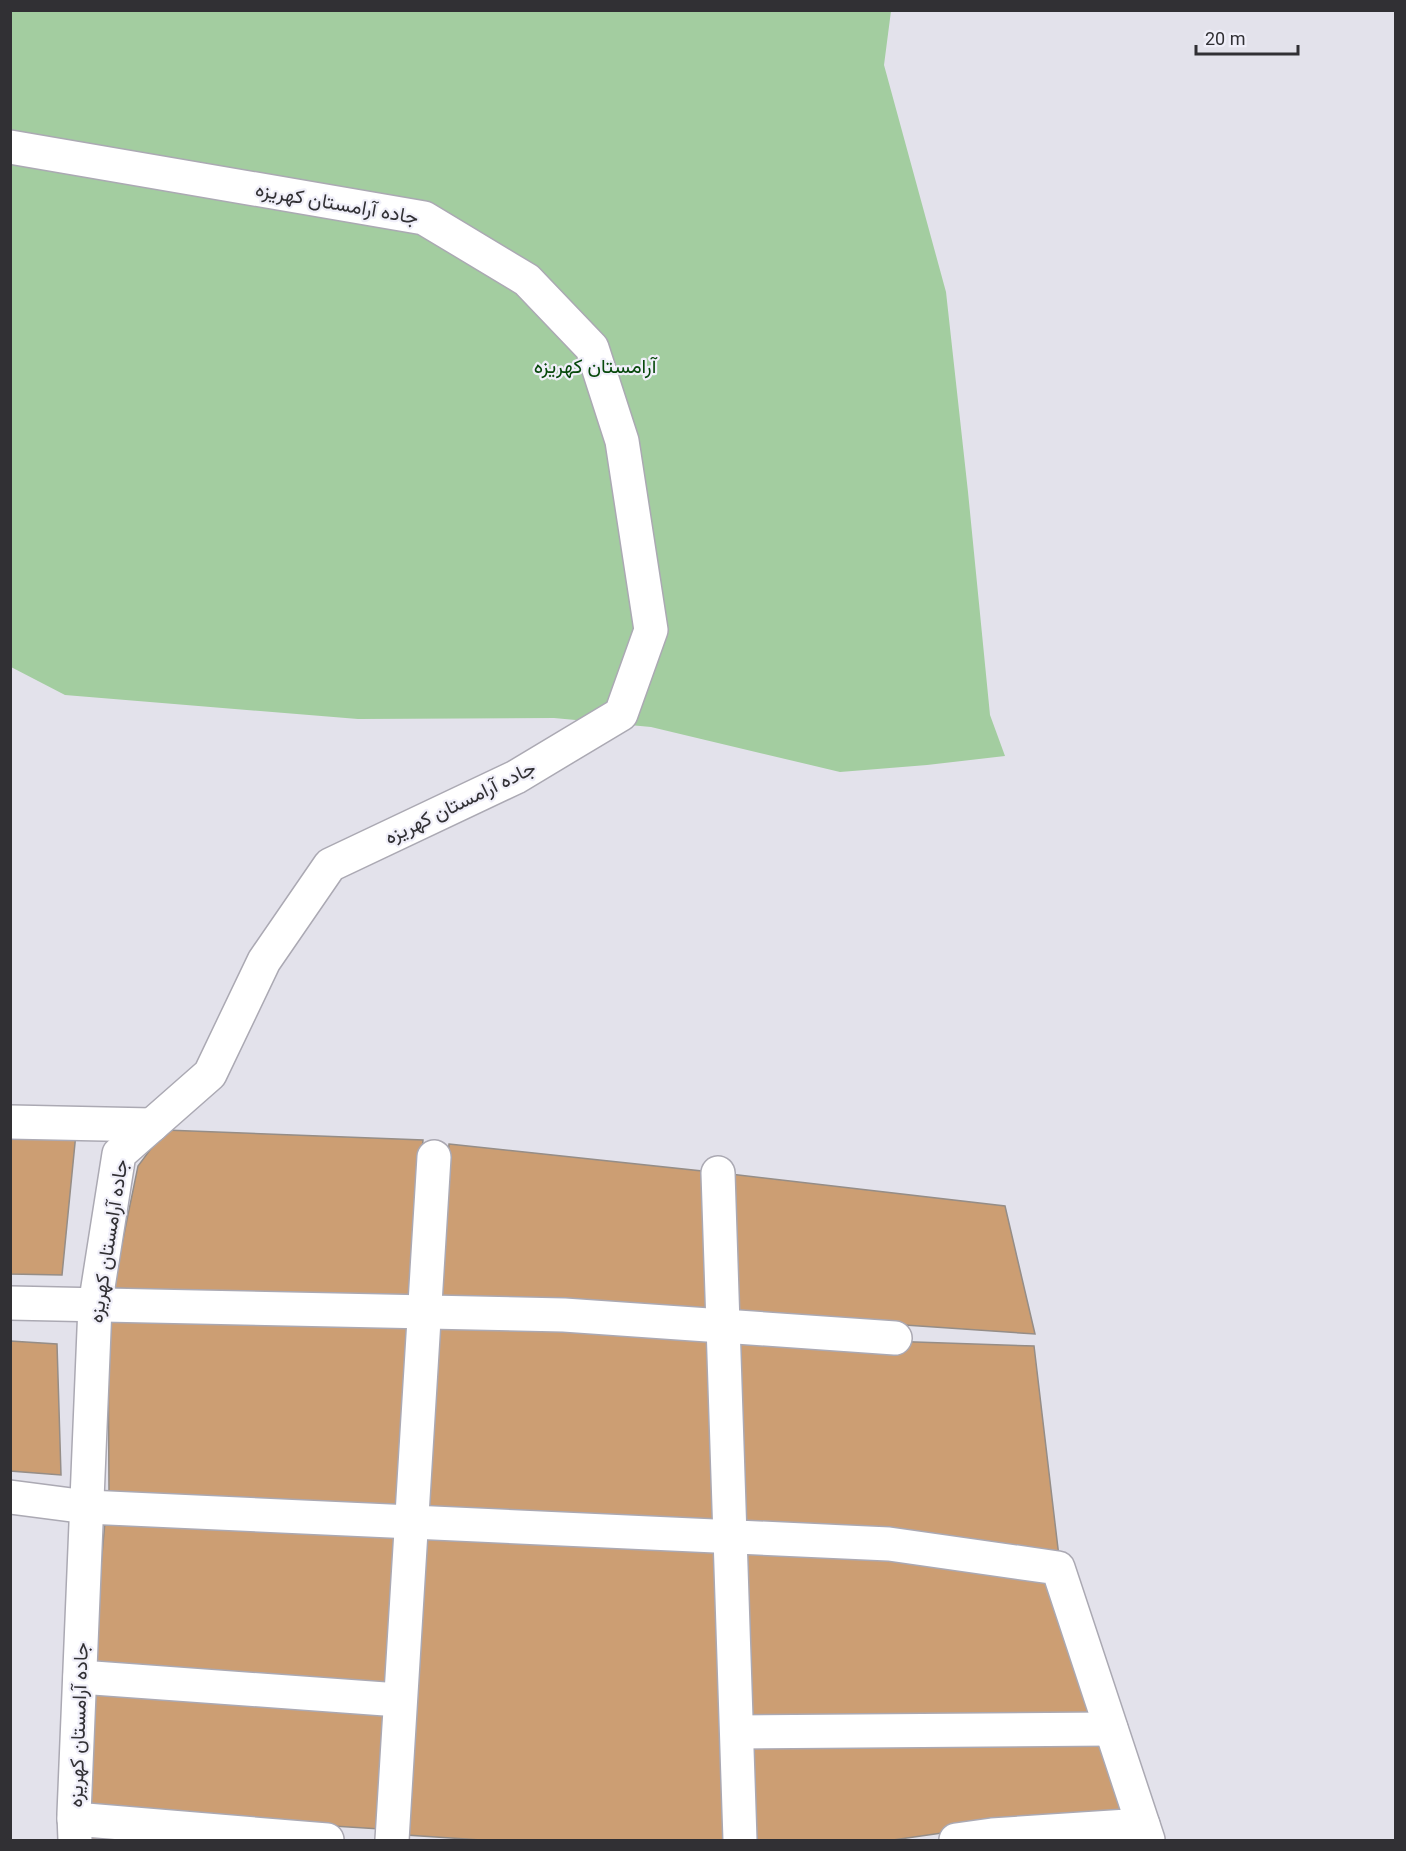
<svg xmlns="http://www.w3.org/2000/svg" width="1406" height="1851" font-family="Roboto,Vazirmatn,sans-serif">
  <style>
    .green { fill: #a3cda0 }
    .building { fill: #cc9e73; stroke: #958d87; stroke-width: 1.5 }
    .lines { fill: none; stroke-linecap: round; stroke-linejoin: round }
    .minor-casing { stroke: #aba9b3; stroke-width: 36 }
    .minor { stroke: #fff; stroke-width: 33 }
    .labels { text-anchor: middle; stroke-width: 4.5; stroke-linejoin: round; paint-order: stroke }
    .street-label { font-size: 20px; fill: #313034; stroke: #f0eff9 }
    .park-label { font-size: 20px; fill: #07480b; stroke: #f0eff9 }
  </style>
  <rect width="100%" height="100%" fill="#e3e2eb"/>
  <path class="green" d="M10 11H891L884 65 946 292 968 492 990 715 1005 756 927 765 840 772 651 727 554 718 358 719 65 695 11 667Z"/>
  <g class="building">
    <path d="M165 1130 423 1140 409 1301 113 1288 138 1166Z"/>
    <path d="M10 1132 76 1133 62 1275 10 1274Z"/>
    <path d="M449 1144 702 1171 713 1317 437 1303Z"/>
    <path d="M730 1174 1005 1206 1035 1334 730 1313Z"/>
    <path d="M108 1320 411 1322 399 1515 109 1491Z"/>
    <path d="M438 1324 715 1334 721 1525 425 1512Z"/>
    <path d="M736 1336 1034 1346 1059 1557 739 1523Z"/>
    <path d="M10 1341 57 1344 61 1475 10 1471Z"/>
    <path d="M105 1522 401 1531 391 1684 92 1664Z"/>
    <path d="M423 1534 721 1544 730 1840H481L406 1835Z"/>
    <path d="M737 1544 1051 1574 1098 1718 747 1721Z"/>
    <path d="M93 1685 390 1707 380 1829 84 1810Z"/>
    <path d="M1105 1738 1132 1816 991 1826 893 1840H749L747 1740Z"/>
    <path d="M85 1831 189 1840H86Z"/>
  </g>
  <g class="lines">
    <g class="minor-casing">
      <g id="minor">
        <path d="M10 147 424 218 527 280 592 348 622 441 651 630 621 714 516 777 330 865 264 961 210 1074 119 1154 95 1306 74 1814 75 1840"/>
        <path d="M10 1122 152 1125"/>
        <path d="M718 1173 740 1840"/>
        <path d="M10 1303 564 1315 895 1338"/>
        <path d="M10 1497 87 1507 889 1544 1058 1568 1148 1840"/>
        <path d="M80 1677 399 1700"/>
        <path d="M737 1732 1111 1729"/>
        <path d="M74 1819 327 1840"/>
        <path d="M392 1840 434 1157"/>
        <path d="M956 1840 992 1835 1143 1825"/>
      </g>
    </g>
    <use href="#minor" class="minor"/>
  </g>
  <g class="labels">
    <g class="street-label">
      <text transform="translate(337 203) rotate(10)" y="7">جاده آرامستان کهریزه</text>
      <text transform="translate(460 802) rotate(-26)" y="7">جاده آرامستان کهریزه</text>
      <text transform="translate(108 1241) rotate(-81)" y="7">جاده آرامستان کهریزه</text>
      <text transform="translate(78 1725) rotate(-88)" y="7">جاده آرامستان کهریزه</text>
    </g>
    <g class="park-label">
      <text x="595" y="373">آرامستان کهریزه</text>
    </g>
  </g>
  <rect width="1406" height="1851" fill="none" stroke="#313034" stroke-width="24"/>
  <path d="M1196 45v9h102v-9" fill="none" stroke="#313034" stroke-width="3"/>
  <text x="1205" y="45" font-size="18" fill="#313034" stroke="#f0eff9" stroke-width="4.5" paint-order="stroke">20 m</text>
</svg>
